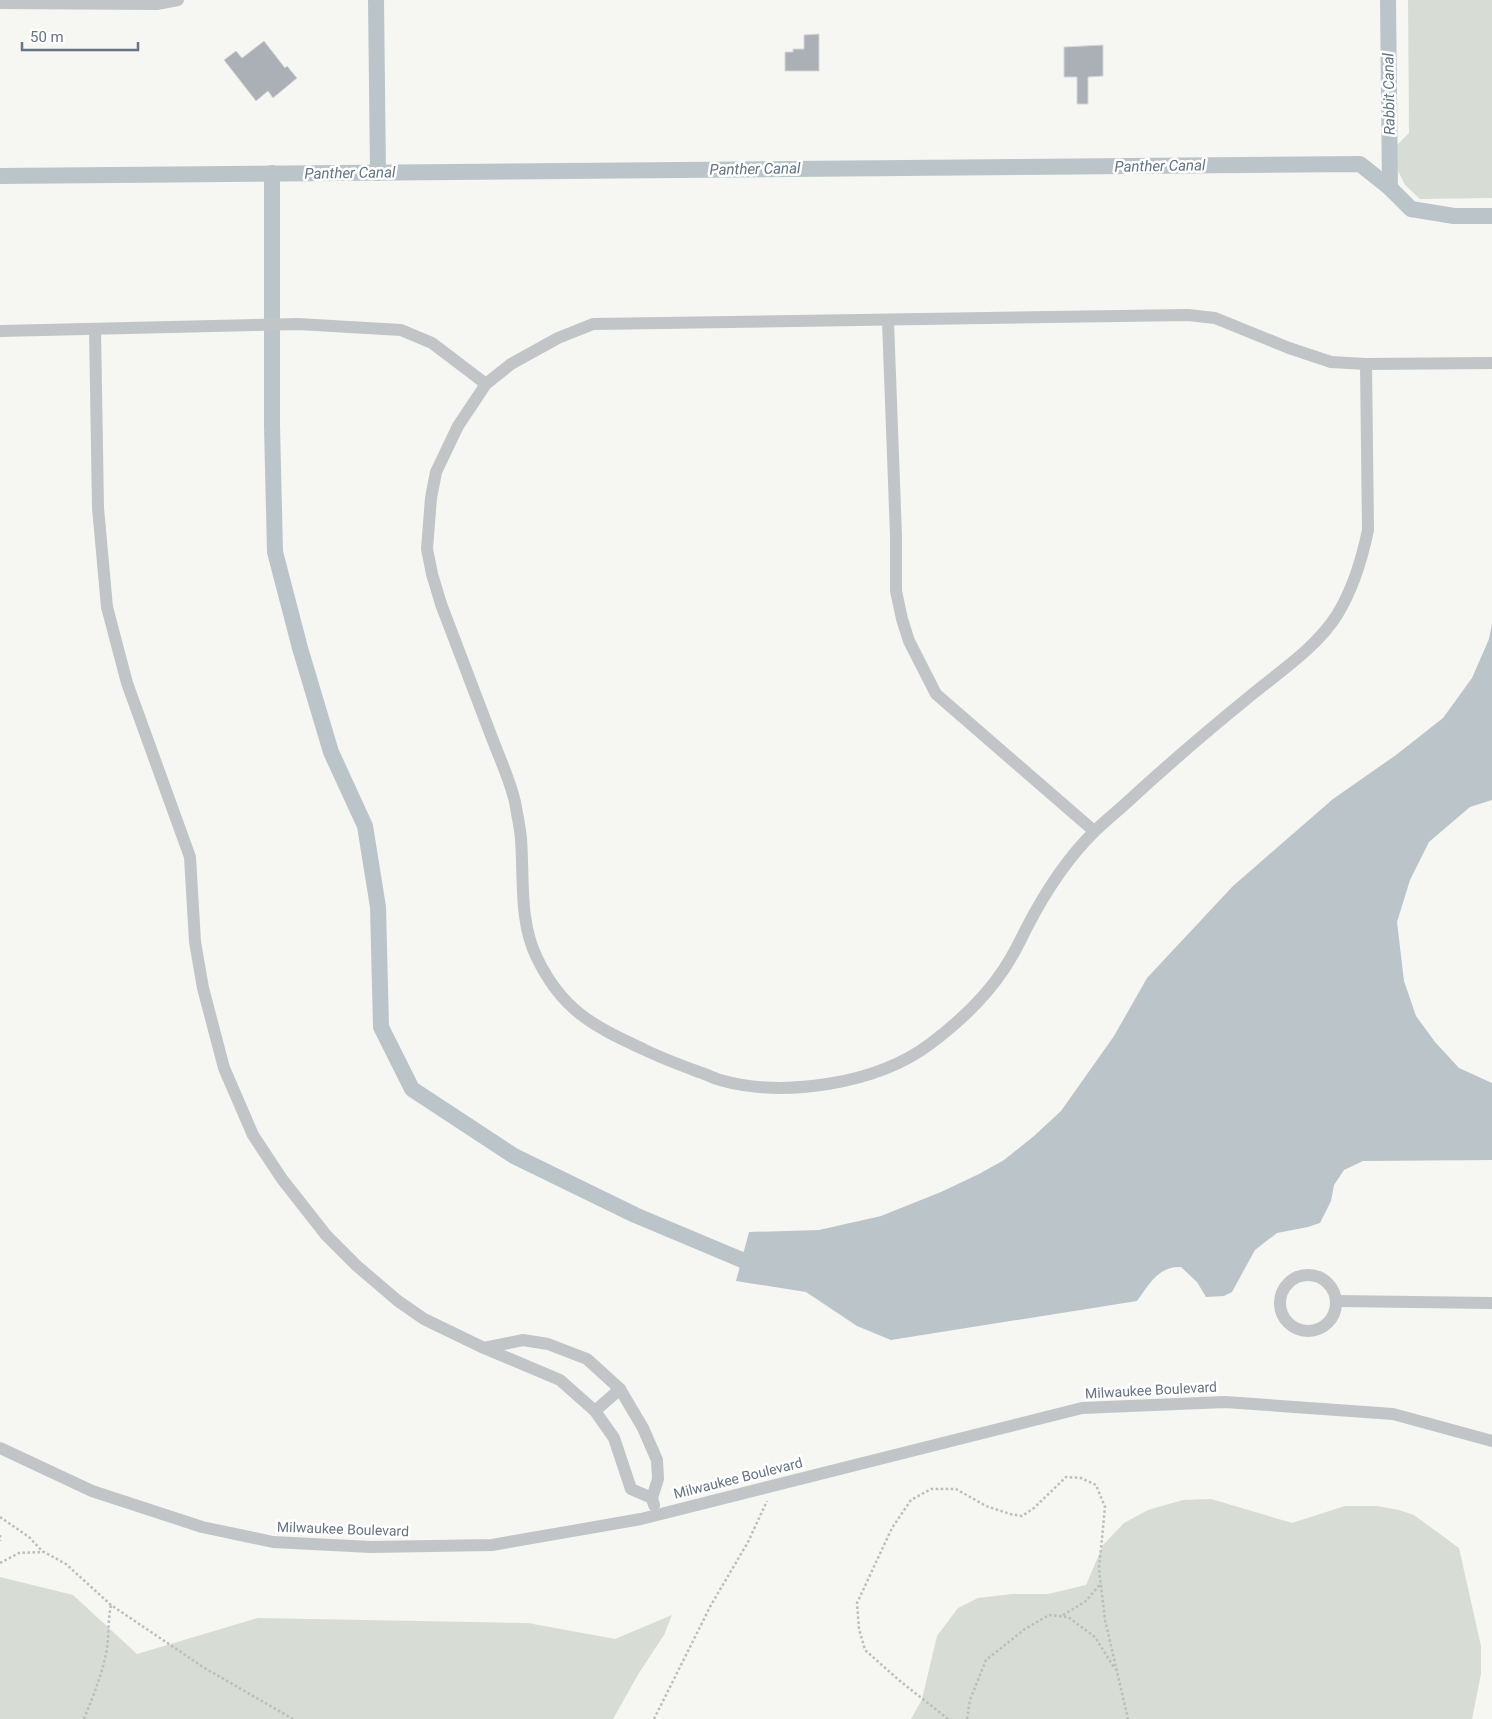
<svg xmlns="http://www.w3.org/2000/svg" width="1492" height="1719" font-family="Roboto,sans-serif">
  <style>
    .green { fill: #d7ddd4 }
    .water { fill: #bbc5c9 }
    .lines { fill: none; stroke-linecap: round; stroke-linejoin: round }
    .canal { stroke: #bbc5c9; stroke-width: 16 }
    .building { fill: #aab0b6; stroke: #d7d7d5 }
    .path { stroke: #bbbdbf; stroke-width: 2.5; stroke-dasharray: 2.5 2.5; stroke-linecap: butt }
    .street { stroke: #c1c5c8; stroke-width: 12 }
    .labels { text-anchor: middle; stroke-width: 5; stroke-linejoin: round; paint-order: stroke }
    .street-label { font-size: 14px; fill: #667482; stroke: #fff }
    .water-label { font-size: 15px; font-style: italic; fill: #62757f; stroke: #fff }
  </style>
  <rect width="100%" height="100%" fill="#f6f6f3"/>
  <g class="green">
    <path d="M1408 0H1492V198L1420 199 1405 185 1395 165 1397 145 1409 133Z"/>
    <path d="M1211 1499 1292 1523 1345 1506H1377L1399 1510 1414 1515 1459 1548 1481 1646V1674L1472 1719H911L922 1699 937 1636 958 1608 978 1598 1012 1594H1048L1086 1585 1103 1545 1124 1523 1148 1510 1183 1500Z"/>
    <path d="M0 1577 73 1595 137 1654 258 1618 528 1623 615 1639 672 1615 664 1635 639 1673 613 1719H0Z"/>
  </g>
  <path class="water" d="M1492 624V800L1470 807 1429 842 1410 880 1397 922 1404 981 1416 1016 1435 1042 1459 1068 1492 1083V1160L1363 1161 1344 1170 1334 1185 1331 1201 1320 1223 1308 1227 1277 1233 1255 1250 1232 1292 1224 1296 1206 1297 1197 1282 1181 1267C1158 1266 1149 1285 1137 1301L891 1340 857 1326 806 1292 736 1281 749 1232 819 1230 881 1216 941 1192 979 1174 1004 1160 1034 1136 1061 1111 1114 1036 1147 978 1233 886 1333 799 1396 755 1443 718 1472 678 1489 639Z"/>
  <g class="lines">
    <g class="canal">
      <path d="M376 0 378 173"/>
      <path d="M1388 0 1390 188"/>
      <path d="M272 173V426L275 552 300 648 331 752 365 826 378 907 381 1027 412 1089 514 1156 635 1215 742 1260 763 1257"/>
      <path d="M0 176 1360 164 1390 188 1411 209 1454 216H1492"/>
    </g>
  </g>
  <g class="building">
    <path d="M819 34V71H785V52H793V49H804V35Z"/>
    <path d="M264 41 285 68 287 66 297 78 273 98 268 91 256 101 224 60 236 51 242 58Z"/>
    <path d="M1103 45V76L1088 77V104H1077V77H1064V47Z"/>
  </g>
  <g class="lines">
    <g class="path">
      <path d="M0 1517 29 1537 43 1552"/>
      <path d="M0 1535V1541"/>
      <path d="M0 1563 19 1553 44 1552 66 1564 111 1605 203 1667 293 1719"/>
      <path d="M1063 1615 1086 1601 1101 1583"/>
      <path d="M84 1719C93 1696 103 1673 107 1648 109 1633 108 1619 111 1605"/>
      <path d="M654 1719 711 1605 748 1542 767 1501"/>
      <path d="M948 1719 900 1681 865 1650 859 1629 857 1603 892 1528 911 1500 931 1489H956L986 1506 1010 1514 1022 1516 1034 1508 1066 1477 1081 1478 1096 1485 1105 1507 1099 1569 1105 1620 1128 1719"/>
      <path d="M967 1719 970 1700 986 1660 1025 1629 1049 1615 1068 1617 1095 1637 1115 1669"/>
    </g>
    <g class="street">
      <path d="M0 3 157 4 178 0"/>
      <path d="M888 321 896 536V591L902 619 909 641 936 694 1094 831"/>
      <path d="M95 329 98 508 107 607 127 683 190 857 195 942 203 988 224 1068 253 1135 282 1179 326 1235 357 1266 398 1301 424 1319 484 1348 560 1380 595 1411 614 1438 631 1489 652 1498"/>
      <path d="M0 331 298 324 401 330 432 343 486 384"/>
      <path d="M1366 364 1368 530C1362 559 1353 589 1337 615 1316 648 1279 672 1249 697 1206 732 1164 768 1123 806 1114 814 1104 822 1095 831 1067 858 1044 894 1026 929 1019 943 1013 956 1004 969 985 998 958 1023 930 1044 877 1084 784 1098 720 1080 713 1078 706 1074 699 1072 680 1065 661 1058 643 1049 593 1026 562 1010 537 958 519 922 524 879 521 839 520 827 517 814 515 802 510 780 500 759 492 738 475 693 458 648 441 604L432 574 427 549 431 498 436 472 458 426 486 384 511 364 558 338 593 324 1188 315 1215 318 1289 348 1331 362 1366 364 1492 363"/>
      <circle cx="1308" cy="1303" r="28"/>
      <path d="M1336 1301 1492 1303"/>
      <path d="M484 1348 523 1340 548 1344 587 1359 620 1389 643 1428 657 1460 658 1479 652 1498 654 1505"/>
      <path d="M595 1411 620 1389"/>
      <path d="M0 1448 92 1491 202 1527 273 1542 371 1547 492 1545 641 1519 1082 1408 1225 1402 1393 1414 1492 1441"/>
    </g>
  </g>
  <g class="labels">
    <g class="street-label">
      <text transform="translate(1151 1390) rotate(-3)" y="5">Milwaukee Boulevard</text>
      <text transform="translate(738 1478) rotate(-14)" y="5">Milwaukee Boulevard</text>
      <text transform="translate(343 1529) rotate(2)" y="5">Milwaukee Boulevard</text>
    </g>
    <g class="water-label">
      <text transform="translate(1389 94) rotate(-91)" y="5">Rabbit Canal</text>
      <text transform="translate(1160 166) rotate(-1)" y="5">Panther Canal</text>
      <text transform="translate(755 169) rotate(-1)" y="5">Panther Canal</text>
      <text transform="translate(350 173) rotate(-1)" y="5">Panther Canal</text>
    </g>
  </g>
  <path d="M22 42v8h116v-8" fill="none" stroke="#667482" stroke-width="2.5"/>
  <text x="30" y="42" font-size="15" fill="#667482" stroke="#ffffff" stroke-width="4" paint-order="stroke">50 m</text>
</svg>
